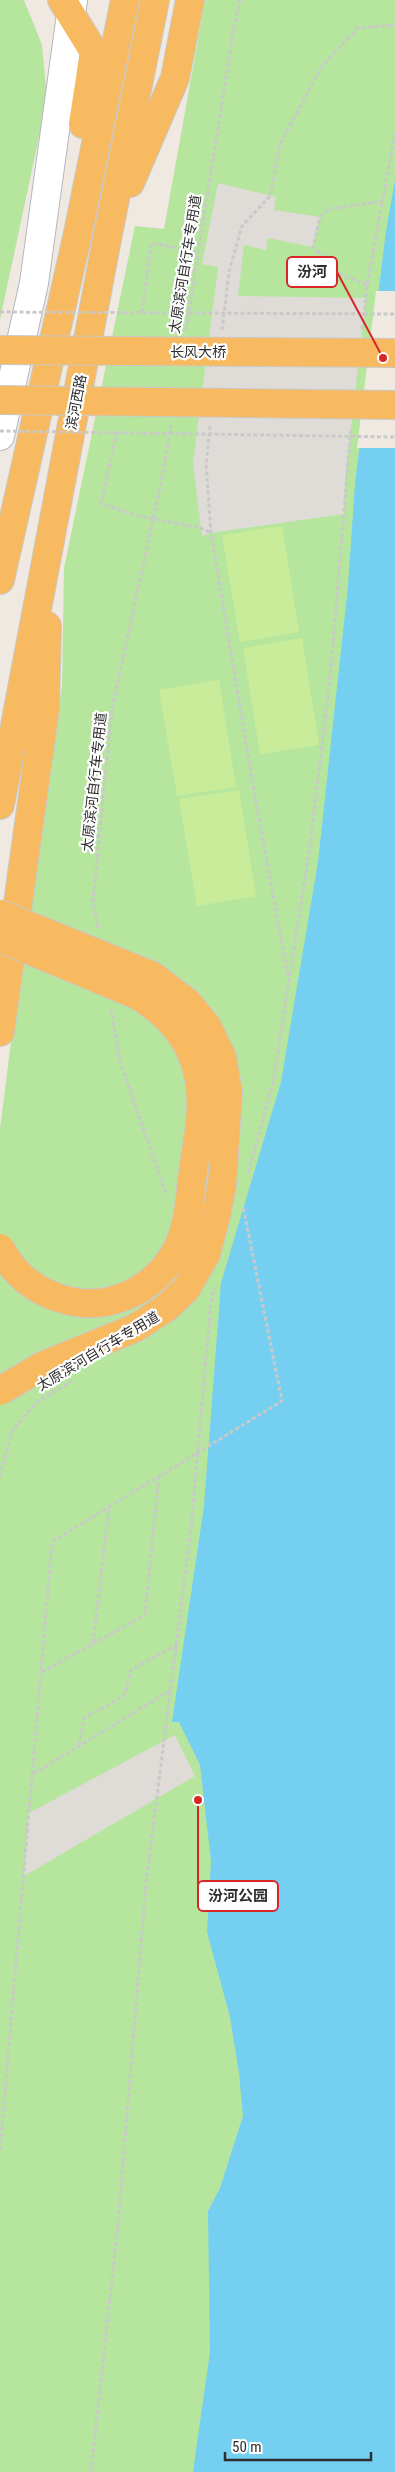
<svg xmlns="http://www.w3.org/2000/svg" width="395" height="2472" font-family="'Roboto Condensed','Noto Sans SC',sans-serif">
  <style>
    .green { fill: #b6e59e }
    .pitch { fill: #c9ec9a }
    .plaza { fill: #dfdcd8 }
    .water { fill: #75cff0 }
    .pier { fill: #efe9e1 }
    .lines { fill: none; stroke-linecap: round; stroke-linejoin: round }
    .tertiary-casing { stroke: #b4b7c1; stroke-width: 30 }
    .trunk-casing { stroke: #c9c9c9; stroke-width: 30 }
    .path { stroke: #c9c9c9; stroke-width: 3; stroke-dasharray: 4 2.5; stroke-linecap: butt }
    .tertiary { stroke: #fff; stroke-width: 28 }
    .trunk { stroke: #f8ba60; stroke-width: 28 }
    .trunk-bridge-casing { stroke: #c9c9c9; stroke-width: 30; stroke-linecap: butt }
    .path-bridge { stroke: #c9c9c9; stroke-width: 3; stroke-dasharray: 4 2.5; stroke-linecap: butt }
    .trunk-bridge { stroke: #f8ba60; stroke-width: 28 }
    .labels { text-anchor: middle; stroke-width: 4.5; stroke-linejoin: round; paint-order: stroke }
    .street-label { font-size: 14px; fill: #2e2e2e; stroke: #fff }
    .leader { fill: none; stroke: #d62828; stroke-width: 2 }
    .callout-dot { fill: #d62828; stroke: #fff; stroke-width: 2 }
    .callout { fill: #fff; stroke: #d62828; stroke-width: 2 }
    .callout-label { font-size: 15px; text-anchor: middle; font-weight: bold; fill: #2e2e2e }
  </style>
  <rect width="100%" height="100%" fill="#efe9e1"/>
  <g class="green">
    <path d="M0 0H24L42 45 47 99 0 320Z"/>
    <path d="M205 0H395V2472H0V1129L28 906 62 686 64 568 135 226 164 229Z"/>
  </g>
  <g class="pitch">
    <path d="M282 526 299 632 240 642 222 535Z"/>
    <path d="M302 638 319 745 260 754 243 648Z"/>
    <path d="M219 680 236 787 177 796 159 690Z"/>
    <path d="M239 790 256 896 197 906 179 799Z"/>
  </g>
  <g class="plaza">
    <path d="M218 183 276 197 274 210 320 217 313 247 268 238 266 250 244 245 238 296 366 298 345 478 344 514 211 533 202 536 193 463 218 267 202 264Z"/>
    <path d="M175 1735 195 1776 24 1876 29 1813Z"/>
  </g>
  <path class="water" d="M395 180V2472H193L210 2352 208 2211 220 2188 243 2116 239 2073 230 2017 207 1932 211 1861 200 1765 179 1722H172L204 1506 221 1283 281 1082 318 862 348 586 355 484 386 231Z"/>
  <path class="pier" d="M376 291H395V448H357Z"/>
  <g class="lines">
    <g class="tertiary-casing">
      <path id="tertiary" d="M0 436 34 283 73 0"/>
    </g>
    <g class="trunk-casing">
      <g id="trunk">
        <path d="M62 0 94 52 83 124"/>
        <path d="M130 183 175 78 190 0"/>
        <path d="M0 580 78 233 125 0"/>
        <path d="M0 805 107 239 155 0"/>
        <path d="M0 1032 45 709 47 626"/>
      </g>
    </g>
    <g class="path">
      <path d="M367 285 342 275 313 247 320 217 329 209 383 201"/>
      <path d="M142 312 151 243 198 252"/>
      <path d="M362 329 367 285 395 133"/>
      <path d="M186 330 234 27 240 0"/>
      <path d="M222 330 229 272 242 226 270 196 280 144 322 66 358 28 395 25"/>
      <path d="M210 426 206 465 211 533 254 791 288 977"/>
      <path d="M117 432 101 504 139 516 201 528 211 533"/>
      <path d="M98 928 93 901 112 709 163 473 171 425"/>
      <path d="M111 1009 120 1061 166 1194"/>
      <path d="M248 1173 273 1083 310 846 331 669 351 427"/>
      <path d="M0 1477 12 1431 37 1402 72 1381"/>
      <path d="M93 1643 109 1508"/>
      <path d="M42 1672 145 1615 159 1477"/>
      <path d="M79 1745 84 1718 124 1696 131 1670 177 1645"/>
      <path d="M33 1774 171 1690"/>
      <path d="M0 2150 52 1542 282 1401 243 1206"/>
      <path d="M91 2472 118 2225 146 1883 191 1528 211 1301 215 1287"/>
    </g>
    <use href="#tertiary" class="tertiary"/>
    <use href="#trunk" class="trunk"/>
    <g class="trunk-bridge-casing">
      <g id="trunk-bridge">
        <path d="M0 350 395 353"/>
        <path d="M0 400 395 405"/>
        <path d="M0 914 153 976 187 1002 207 1026 222 1057 228 1092 222 1185 216 1216 206 1254 186 1289 166 1308 135 1328 42 1366 0 1391"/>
        <path d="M0 938 137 995C165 1012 189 1037 197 1070 205 1101 199 1133 194 1164 190 1191 190 1224 177 1249 155 1291 107 1313 62 1299 35 1291 13 1273 0 1248"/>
      </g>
    </g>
    <g class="path-bridge">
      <path d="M0 312 395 314"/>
      <path d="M0 431 395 437"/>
    </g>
    <use href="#trunk-bridge" class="trunk-bridge"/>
  </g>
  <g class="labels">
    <g class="street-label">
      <text transform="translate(185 264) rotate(-81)" y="5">太原滨河自行车专用道</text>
      <text x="198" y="357">长风大桥</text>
      <text transform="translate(76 402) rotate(-79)" y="5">滨河西路</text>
      <text transform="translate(94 782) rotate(-84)" y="5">太原滨河自行车专用道</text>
      <text transform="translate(98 1351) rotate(-31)" y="5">太原滨河自行车专用道</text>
    </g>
  </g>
  <path class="leader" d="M383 358L337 272M198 1800L198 1896"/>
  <g class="callout-dot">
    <circle cx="383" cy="358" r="5"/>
    <circle cx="198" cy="1800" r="5"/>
  </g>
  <g class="callout">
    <rect x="287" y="257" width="50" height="30" rx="5"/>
    <rect x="198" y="1881" width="80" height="30" rx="5"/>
  </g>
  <g class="callout-label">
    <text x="312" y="277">汾河</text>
    <text x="238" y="1901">汾河公园</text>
  </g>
  <path d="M225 2452v8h146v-8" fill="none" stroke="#2e2e2e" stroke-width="2.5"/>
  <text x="232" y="2452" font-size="15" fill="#2e2e2e" stroke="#ffffff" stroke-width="4" paint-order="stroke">50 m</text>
</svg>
